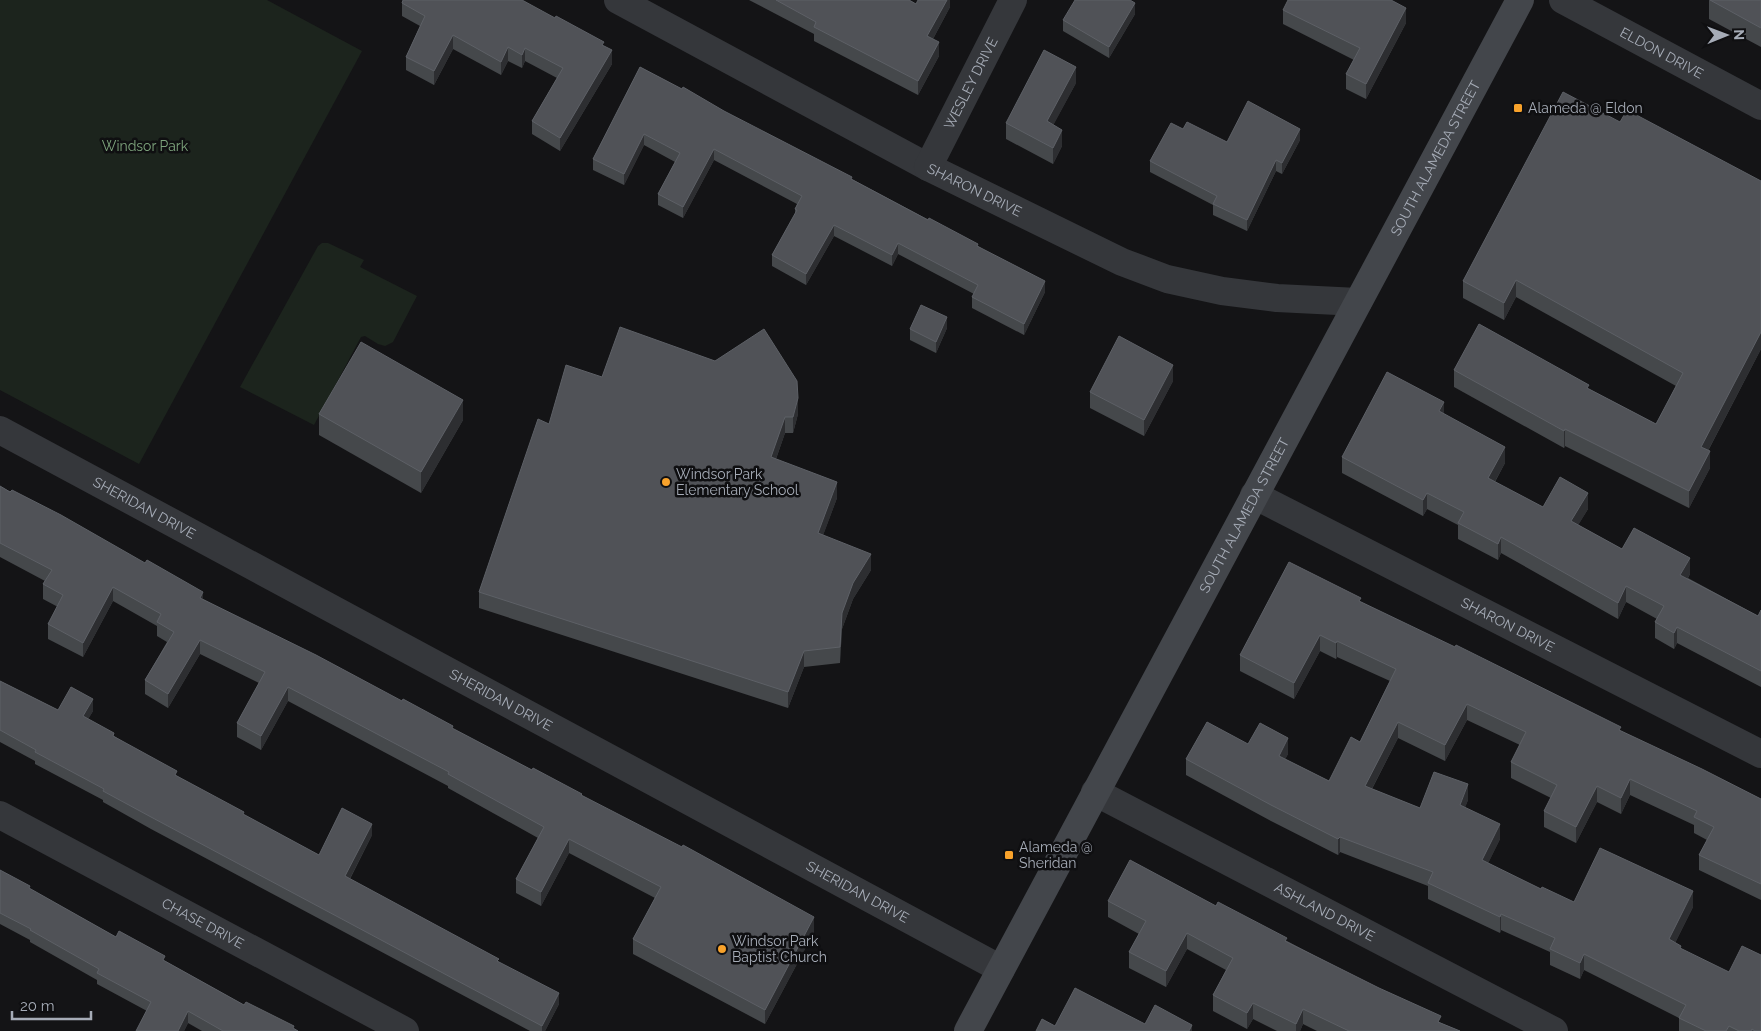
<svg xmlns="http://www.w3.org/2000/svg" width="1761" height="1031" font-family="Raleway,sans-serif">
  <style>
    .green { fill: #1c241d }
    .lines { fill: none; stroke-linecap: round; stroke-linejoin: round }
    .minor { stroke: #35373b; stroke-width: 28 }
    .secondary { stroke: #43464b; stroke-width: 28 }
    .wall { fill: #45484b }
    .shaded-wall { fill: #2d2e31 }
    .building { fill: #505257; stroke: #5d6066 }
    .poi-dot { fill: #f8a22b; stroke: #0f0f11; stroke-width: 2 }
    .labels { text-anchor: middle; stroke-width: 5; stroke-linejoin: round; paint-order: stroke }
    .street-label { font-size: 14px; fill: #a6acb7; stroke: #0f0f11 }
    .poi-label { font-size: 14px; fill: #a6acb7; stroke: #0f0f11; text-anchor: start }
    .park-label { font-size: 14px; fill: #7da37c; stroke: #0f0f11 }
  </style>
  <rect width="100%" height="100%" fill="#141416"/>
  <g class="green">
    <path d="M0 0H267L362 51 139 464 0 390Z"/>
    <path d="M322 243H328L364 260 360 267 417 296 393 342 385 346 378 344 365 336 361 337 314 425 240 387 318 246Z"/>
  </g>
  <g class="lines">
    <g class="minor">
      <path id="s1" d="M618 0 928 167 1122 262 1167 279 1222 291 1277 298 1358 302"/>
      <path id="s2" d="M1563 0 1761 106"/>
      <path id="s3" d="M928 167 1013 0"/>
      <path id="s4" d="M0 430 1001 969"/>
      <path id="s5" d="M1254 495 1761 754"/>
      <path id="s6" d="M1095 792 1554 1031"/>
      <path id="s7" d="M0 815 405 1031"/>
    </g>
    <path class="secondary" id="s8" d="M968 1031 1520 0"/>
  </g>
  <g class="wall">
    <path d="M749 0H909L916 4 950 0V7L933 39 939 56 918 95 814 41V34Z"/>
    <path d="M1709 0H1761V47L1709 19Z"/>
    <path d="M402 3 604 46 612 64 560 151 532 134V121L557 78 525 61 522 68 508 61 501 75 453 49 434 85 406 70V57L420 26 402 16Z"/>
    <path d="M1283 10 1406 23 1366 99 1346 89V74L1354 60 1283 24Z"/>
    <path d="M1135 14 1109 58 1063 31V20Z"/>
    <path d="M640 67 978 246 1045 292 1024 335 972 308V297L974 294 898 254 892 266 834 236 806 285 772 266V255L795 214V209L797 204 714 160 683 218 658 205V194L675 162 644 145 624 185 593 170V159Z"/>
    <path d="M1076 83 1053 125 1062 146 1053 164 1006 139V123Z"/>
    <path d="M1620 122 1761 181V349L1708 451 1710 468 1689 508 1565 446 1564 448 1454 387V370L1589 389 1656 424 1676 386 1516 297 1504 320 1463 298V281Z"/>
    <path d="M1183 129 1227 142 1300 140 1282 174 1276 171 1247 231 1213 215V205L1150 172V161Z"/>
    <path d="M947 328 936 353 910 340V329Z"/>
    <path d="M602 377 798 414 793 433H785L776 459 837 498 823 535 871 570 853 599 842 629 840 663 804 667 788 708 479 608V592L549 424Z"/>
    <path d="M1173 381 1144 436 1090 408V392Z"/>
    <path d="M319 414 463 420 421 493 319 435Z"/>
    <path d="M1444 414 1505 463 1495 482 1543 507 1588 509 1578 525 1622 549 1690 574 1688 578 1758 616 1761 610V687L1677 643 1674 649 1655 638V622L1657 619 1626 602 1618 619 1501 553 1498 560 1458 539V525L1427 509 1423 516 1342 473V457Z"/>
    <path d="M0 486 203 599 582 796 814 932 765 1024 633 954V939L655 898 569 853 541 906 516 893V879L538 838 448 788V786L288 701 261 750 237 737V723L259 683 200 654 168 708 145 694V680L167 642 157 636V626L113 601 83 657 48 639V624L58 607 43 599V584L45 581 0 557Z"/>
    <path d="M1361 602 1621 731 1761 799V900L1699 870V855L1707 840 1694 833V825L1630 795 1621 814 1597 802 1576 843 1544 827V811L1551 798 1511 778V762L1520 745 1467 720 1445 761 1398 738 1372 789 1420 808 1468 800 1465 807 1500 839 1488 863 1541 889 1574 902 1693 907 1675 943 1681 948 1761 1031H1679V1018L1584 970 1580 979 1550 965V952L1501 930 1500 933 1428 899V886L1340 852 1338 855 1271 821 1186 775V759L1248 744 1288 754 1285 759 1329 781 1360 742 1390 681 1337 657 1336 659 1320 651 1294 699 1240 671V655Z"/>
    <path d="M0 681 58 710 93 711 88 719 114 736 177 776 244 815 319 855 372 835 350 879 499 962 559 1004 545 1031H530L151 829 103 802V800L35 764V761L0 742Z"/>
    <path d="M0 870 30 889 116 937 165 961 244 1005 298 1031H202L188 1023 184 1031H136L147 1011 97 984V980L30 942V940L0 924Z"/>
    <path d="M1108 901 1216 906 1287 941 1441 1023 1460 1031H1317L1303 1024 1300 1031H1277L1253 1019 1247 1029 1213 1011V995L1226 970 1187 949 1166 987 1129 968V952L1139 934 1108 917Z"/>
  </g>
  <g class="shaded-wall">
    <path d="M947 0H950V7L927 50V36Z"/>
    <path d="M1135 3V14L1109 58V47Z"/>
    <path d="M1406 8V23L1366 99V84Z"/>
    <path d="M453 35V49L434 85V71Z"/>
    <path d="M939 42V56L918 95V81Z"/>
    <path d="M508 47V61L501 75V62Z"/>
    <path d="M525 48V61L522 68V55Z"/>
    <path d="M612 50V64L560 151V138Z"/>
    <path d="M1076 67V83L1047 137V121Z"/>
    <path d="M1300 129V140L1282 174V163Z"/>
    <path d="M1062 130V146L1053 164V148Z"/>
    <path d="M644 134V145L624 185V174Z"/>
    <path d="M714 149V160L683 218V207Z"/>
    <path d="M1276 160V171L1247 231V220Z"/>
    <path d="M834 225V236L806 285V274Z"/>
    <path d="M898 243V254L892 266V255Z"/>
    <path d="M1516 280V297L1504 320V303Z"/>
    <path d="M1045 281V292L1024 335V324Z"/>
    <path d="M947 317V328L936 353V342Z"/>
    <path d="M1761 332V349L1701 464V447Z"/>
    <path d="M1173 365V381L1144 436V420Z"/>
    <path d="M798 398V414L793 433V417Z"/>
    <path d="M463 400V420L421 493V472Z"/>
    <path d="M1444 402V418L1439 411Z"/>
    <path d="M785 417V433L771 473V457Z"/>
    <path d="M1565 429V446L1564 448V431Z"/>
    <path d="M1505 447V463L1488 494V478Z"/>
    <path d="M1710 451V468L1689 508V491Z"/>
    <path d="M837 482V498L818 549V533Z"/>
    <path d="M1427 493V509L1423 516V500Z"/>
    <path d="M1588 493V509L1571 537V521Z"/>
    <path d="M1501 537V553L1498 560V544Z"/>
    <path d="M871 554V570L853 599 842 629 840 663 842 613 853 583Z"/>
    <path d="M1690 558V574L1680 591V575Z"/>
    <path d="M1626 586V602L1618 619V603Z"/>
    <path d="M113 587V601L83 657V643Z"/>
    <path d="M203 592V606L200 598Z"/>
    <path d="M1677 627V643L1674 649V633Z"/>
    <path d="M1320 635V651L1294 699V683Z"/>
    <path d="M200 640V654L168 708V694Z"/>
    <path d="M1337 641V657L1336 659V643Z"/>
    <path d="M804 651V667L788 708V692Z"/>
    <path d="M288 687V701L261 750V736Z"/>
    <path d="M93 699V711L83 728V716Z"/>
    <path d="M1467 704V720L1445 761V745Z"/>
    <path d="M1398 722V738L1365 802V786Z"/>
    <path d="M1288 738V754L1279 772V756Z"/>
    <path d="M1630 779V795L1621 814V798Z"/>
    <path d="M1468 784V800L1460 821V805Z"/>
    <path d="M1597 786V802L1576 843V827Z"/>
    <path d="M372 824V835L345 888V876Z"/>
    <path d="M1500 824V839L1482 876V860Z"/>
    <path d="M1340 837V852L1338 855V839Z"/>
    <path d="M569 839V853L541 906V892Z"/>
    <path d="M1693 891V907L1669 955V939Z"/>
    <path d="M1501 914V930L1500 933V917Z"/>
    <path d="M814 917V932L765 1024V1010Z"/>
    <path d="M1187 933V949L1166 987V971Z"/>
    <path d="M1584 954V970L1580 979V963Z"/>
    <path d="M559 993V1004L545 1031H542V1026Z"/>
    <path d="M1253 1003V1019L1247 1029V1013Z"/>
    <path d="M1303 1009V1024L1300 1031H1296V1024Z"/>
    <path d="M188 1011V1023L184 1031H178Z"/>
    <path d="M1192 1025V1031H1189Z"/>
  </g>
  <g class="building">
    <path d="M403 0H522L555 18 556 16 604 42 602 45 612 50 560 138 532 121 563 68 525 48 522 55 508 47 501 62 453 35 434 71 406 57 425 16 402 3Z"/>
    <path d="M776 0H909L916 4 918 0H947L927 36 939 42 918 81 814 27 816 22Z"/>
    <path d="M1075 0H1130L1135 3 1109 47 1063 20Z"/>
    <path d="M1288 0H1391L1406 8 1366 84 1346 74 1360 48 1283 10Z"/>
    <path d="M1710 0H1761V28Z"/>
    <path d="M1044 50 1076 67 1047 121 1062 130 1053 148 1006 123Z"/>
    <path d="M640 67 682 89 683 87 724 111 852 177 851 179 928 220 929 218 978 244 977 246 1045 281 1024 324 972 297 978 285 898 243 892 255 834 225 806 274 772 255 797 210 795 209 802 196 714 149 683 207 658 194 680 153 644 134 624 174 593 159Z"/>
    <path d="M1563 92 1620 122 1627 110 1761 181V332L1701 447 1710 451 1689 491 1565 429 1564 431 1454 370 1479 324 1589 385 1587 388 1656 424 1683 373 1516 280 1504 303 1463 281Z"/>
    <path d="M1248 101 1300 129 1282 163 1276 160 1247 220 1213 204 1217 196 1150 161 1171 123 1183 129 1187 122 1227 142Z"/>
    <path d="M921 305 947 317 936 342 910 329Z"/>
    <path d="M620 327 715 361 764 329 797 381 798 398 793 417H785L771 457 837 482 818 533 871 554 853 583 842 613 840 647 804 651 788 692 479 592 538 419 549 424 566 365 602 377Z"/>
    <path d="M1119 336 1173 365 1144 420 1090 392Z"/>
    <path d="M361 342 463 400 421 472 319 414Z"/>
    <path d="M1387 372 1444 402 1439 411 1505 447 1488 478 1543 507 1560 477 1588 493 1571 521 1622 549 1634 528 1690 558 1680 575 1758 616 1761 610V671L1677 627 1674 633 1655 622 1664 606 1626 586 1618 603 1501 537 1498 544 1458 523 1464 512 1427 493 1423 500 1342 457Z"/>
    <path d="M0 486 10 492 12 490 61 515 145 563 147 560 203 592 200 598 316 655 402 701 403 699 453 726 452 728 532 770 533 768 582 794 581 795 682 847 683 845 814 917 765 1010 633 939 661 887 569 839 541 892 516 879 544 827 448 774 449 772 288 687 261 736 237 723 265 672 200 640 168 694 145 680 174 632 157 622 161 614 113 587 83 643 48 624 63 595 43 584 52 570 0 543Z"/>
    <path d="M1289 562 1361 598 1359 601 1455 647 1456 645 1621 727 1619 730 1702 769 1761 799V884L1699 855 1714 827 1694 817 1697 811 1630 779 1621 798 1597 786 1576 827 1544 811 1557 785 1511 762 1526 732 1467 704 1445 745 1398 722 1365 786 1420 808 1434 772 1468 784 1460 805 1500 824 1482 860 1541 889 1542 887 1574 902 1600 848 1693 891 1669 939 1681 946 1680 948 1729 972 1742 946 1761 955V1031H1755L1752 1029 1751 1031H1739L1729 1026 1726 1031H1706L1679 1018 1686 1005 1584 954 1580 963 1550 949 1555 938 1501 914 1500 917 1428 883 1433 872 1340 837 1338 839 1271 805 1186 759 1207 722 1248 744 1260 723 1288 738 1279 756 1329 781 1351 737 1360 742 1396 669 1337 641 1336 643 1320 635 1294 683 1240 655Z"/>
    <path d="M0 681 58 710 71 687 93 699 83 716 114 733 113 736 177 771 175 775 244 812 243 814 319 855 342 808 372 824 345 876 499 959 497 961 559 993 542 1026 151 817 103 791 104 789 35 752 36 750 0 730Z"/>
    <path d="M1130 860 1216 906 1218 902 1287 938 1285 941 1379 988 1441 1016 1438 1022 1460 1031H1349L1303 1009 1296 1024 1253 1003 1247 1013 1213 995 1233 958 1187 933 1166 971 1129 952 1146 921 1108 901Z"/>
    <path d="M0 870 30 886 29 888 116 937 119 931 165 956 163 960 244 1005 246 1002 294 1026 293 1028 298 1031H223L188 1011 178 1031H136L151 1002 97 973 99 969 30 930 31 929 0 913Z"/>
    <path d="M1075 988 1145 1024 1155 1005 1192 1025 1189 1031H1036L1042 1019 1055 1026Z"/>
  </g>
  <g class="poi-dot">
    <rect x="1513" y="103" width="10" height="10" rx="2.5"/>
    <circle cx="666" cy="482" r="5"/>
    <rect x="1004" y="850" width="10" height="10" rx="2.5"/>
    <circle cx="722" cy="949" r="5"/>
  </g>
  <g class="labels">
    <g class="street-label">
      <text dy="5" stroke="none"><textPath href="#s2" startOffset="112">ELDON DRIVE</textPath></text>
      <text dy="5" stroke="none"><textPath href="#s3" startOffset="94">WESLEY DRIVE</textPath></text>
      <text dy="5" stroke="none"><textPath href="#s8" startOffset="990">SOUTH ALAMEDA STREET</textPath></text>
      <text dy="5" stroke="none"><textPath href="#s1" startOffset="404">SHARON DRIVE</textPath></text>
      <text dy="5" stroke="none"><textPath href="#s4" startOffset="164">SHERIDAN DRIVE</textPath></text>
      <text dy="5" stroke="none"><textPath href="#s8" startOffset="585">SOUTH ALAMEDA STREET</textPath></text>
      <text dy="5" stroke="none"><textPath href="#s5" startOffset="285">SHARON DRIVE</textPath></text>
      <text dy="5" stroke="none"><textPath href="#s4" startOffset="569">SHERIDAN DRIVE</textPath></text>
      <text dy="5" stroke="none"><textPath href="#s4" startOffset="974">SHERIDAN DRIVE</textPath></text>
      <text dy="5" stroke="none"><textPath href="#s6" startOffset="259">ASHLAND DRIVE</textPath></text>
      <text dy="5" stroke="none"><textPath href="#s7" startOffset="230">CHASE DRIVE</textPath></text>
    </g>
    <g class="poi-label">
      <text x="1528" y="113">Alameda @ Eldon</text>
      <text x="676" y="479">Windsor Park<tspan x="676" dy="16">Elementary School</tspan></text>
      <text x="1019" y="852">Alameda @<tspan x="1019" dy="16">Sheridan</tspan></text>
      <text x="732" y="946">Windsor Park<tspan x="732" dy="16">Baptist Church</tspan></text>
    </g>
    <g class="park-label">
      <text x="145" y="151">Windsor Park</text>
    </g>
  </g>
  <g transform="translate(1726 35) rotate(89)" stroke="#0f0f11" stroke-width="4" paint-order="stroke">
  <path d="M0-4L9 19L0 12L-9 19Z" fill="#a6acb7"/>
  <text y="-8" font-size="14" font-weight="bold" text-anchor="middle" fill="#a6acb7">N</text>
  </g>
  <path d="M12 1011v8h79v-8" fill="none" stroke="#a6acb7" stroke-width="2.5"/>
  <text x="20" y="1011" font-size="15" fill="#a6acb7" stroke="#0f0f11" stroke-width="4" paint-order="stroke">20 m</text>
</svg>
